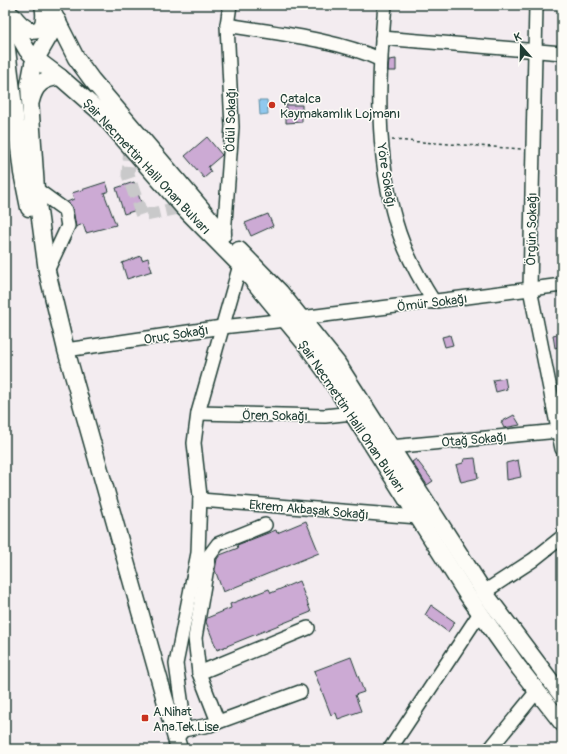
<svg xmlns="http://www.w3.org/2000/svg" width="567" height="754" font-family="Pangolin,sans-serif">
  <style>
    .water { fill: #90c8ee; stroke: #6390a4 }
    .building { fill: #ccaad4; stroke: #1f3d34 }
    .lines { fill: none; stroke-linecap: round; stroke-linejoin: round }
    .minor-tunnel { stroke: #c9c9ca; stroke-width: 13; stroke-dasharray: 13 6; stroke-linecap: butt }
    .minor-casing { stroke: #1f3d34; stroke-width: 16 }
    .major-casing { stroke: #1f3d34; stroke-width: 19 }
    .path { stroke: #1f3d34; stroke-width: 1.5; stroke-dasharray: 3 3; stroke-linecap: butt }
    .minor { stroke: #fdfcf7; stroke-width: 13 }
    .major { stroke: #fdfcf7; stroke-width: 16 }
    .poi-dot { fill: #c8321e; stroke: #fdfcf7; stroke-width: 1.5 }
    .labels { text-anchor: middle; stroke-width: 3; stroke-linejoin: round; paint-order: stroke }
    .poi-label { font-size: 13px; fill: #1f3d34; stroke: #fdfcf7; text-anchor: start }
    .street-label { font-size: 13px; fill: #1f3d34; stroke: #fdfcf7 }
  </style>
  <rect width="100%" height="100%" fill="#f3ecf0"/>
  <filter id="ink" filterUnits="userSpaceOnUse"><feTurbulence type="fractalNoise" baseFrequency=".025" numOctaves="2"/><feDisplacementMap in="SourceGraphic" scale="8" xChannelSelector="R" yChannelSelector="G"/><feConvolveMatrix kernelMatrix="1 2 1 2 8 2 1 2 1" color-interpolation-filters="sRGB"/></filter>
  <g filter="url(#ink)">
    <path class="water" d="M259 100H267L268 114 260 115Z"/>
    <g class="building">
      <path d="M396 59V71H388L389 60Z"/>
      <path d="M286 105H302V122L286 123Z"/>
      <path d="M207 137 222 155 208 167 211 172 204 178 185 156Z"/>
      <path d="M106 182 109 191 104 193 116 225 86 233 83 224 76 227 73 209 67 202 74 199 72 193Z"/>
      <path d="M134 182 143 208 124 214 116 188Z"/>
      <path d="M268 214 273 226 251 236 245 223Z"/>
      <path d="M141 256 142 260 148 258 152 271 127 279 122 263Z"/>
      <path d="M562 333V346L555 348 553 335Z"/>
      <path d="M450 335 453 345 445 347 442 337Z"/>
      <path d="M505 378 507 389 496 392 493 380Z"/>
      <path d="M514 415 520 425 504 428 501 422Z"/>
      <path d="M475 458 478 478 461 482 456 465 463 463 464 459Z"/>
      <path d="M416 459 433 481 427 485 412 462Z"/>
      <path d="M518 460 521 477 507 480 506 463Z"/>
      <path d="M306 521 319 553 223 592 215 570 217 559 220 555 238 548 237 545 276 530 277 533Z"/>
      <path d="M299 581 311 612 217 650 206 622 207 618 231 608 230 604 269 589 271 593Z"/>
      <path d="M431 605 455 622 448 632 425 615Z"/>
      <path d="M351 657 364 692 355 695 361 711 338 719 336 713 331 715 314 671Z"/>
    </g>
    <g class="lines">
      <path class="minor-tunnel" d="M130 147 128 175 142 216 183 207"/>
      <g class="minor-casing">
        <g id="minor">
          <path d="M385 5C378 78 375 151 396 223 404 251 418 277 434 302"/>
          <path d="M536 5 530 289 562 449"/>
          <path d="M227 25C274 33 336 39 379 59"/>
          <path d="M382 38 562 53"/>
          <path d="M36 189 65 210 68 226 47 271"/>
          <path d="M224 235 232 127 227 25 230 5"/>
          <path d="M301 318 562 285"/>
          <path d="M66 350 222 327 286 320"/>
          <path d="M198 413 325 416 352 413"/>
          <path d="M390 447 559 431"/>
          <path d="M200 500 418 517"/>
          <path d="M484 592 533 560 562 537"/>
          <path d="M199 673 308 628"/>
          <path d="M218 722 199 673 195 638 209 556 218 544 265 525"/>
          <path d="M183 730 210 725 300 692"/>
          <path d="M176 739 183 730 182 706 176 664 198 553 200 496 194 443 198 413 240 265"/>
          <path d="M390 749 480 613"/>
          <path d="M490 749 537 691"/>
        </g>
      </g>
      <g class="major-casing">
        <g id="major">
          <path d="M7 5 11 22 27 50 36 59 60 77 99 111 183 207 240 265 307 346 326 372 466 593 519 668 562 723"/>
          <path d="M49 5 76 58 92 80 223 234"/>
          <path d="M14 17C31 39 49 34 43 5"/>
          <path d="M58 21 33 64 29 85 36 189 47 271 66 350 179 749"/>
          <path d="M5 33 22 173 29 208"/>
          <path d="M31 101C35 84 44 78 60 77"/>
          <path d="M239 250 280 292 337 363 484 592 562 696"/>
        </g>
      </g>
      <path class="path" d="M392 140 522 149"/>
      <use href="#minor" class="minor"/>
      <use href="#major" class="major"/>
    </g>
  </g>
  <g class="poi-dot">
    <circle cx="272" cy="105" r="4"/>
    <rect x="141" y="714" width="8" height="8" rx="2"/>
  </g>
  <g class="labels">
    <g class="poi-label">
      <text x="280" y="103">Çatalca<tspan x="280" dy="15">Kaymakamlık Lojmanı</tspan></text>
      <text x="153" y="716">A.Nihat<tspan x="153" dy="15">Ana.Tek.Lise</tspan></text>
    </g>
    <g class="street-label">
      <text transform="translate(230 120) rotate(-89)" y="5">Ödül Sokağı</text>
      <text transform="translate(147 166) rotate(47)" y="5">Şair Necmettin Halil Onan Bulvarı</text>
      <text transform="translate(387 175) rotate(81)" y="5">Yöre Sokağı</text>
      <text transform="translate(531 229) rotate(-89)" y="5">Örgün Sokağı</text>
      <text transform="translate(432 302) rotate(-7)" y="5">Ömür Sokağı</text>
      <text transform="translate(176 334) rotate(-9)" y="5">Oruç Sokağı</text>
      <text transform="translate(275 415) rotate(1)" y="5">Ören Sokağı</text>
      <text transform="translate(352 416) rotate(56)" y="5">Şair Necmettin Halil Onan Bulvarı</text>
      <text transform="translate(474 439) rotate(-5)" y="5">Otağ Sokağı</text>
      <text transform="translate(309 509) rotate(5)" y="5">Ekrem Akbaşak Sokağı</text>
    </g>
  </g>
  <rect width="567" height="754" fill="none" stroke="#fdfcf7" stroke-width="20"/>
  <rect x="10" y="10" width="547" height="734" fill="none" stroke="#1f3d34" stroke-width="1.5" filter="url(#ink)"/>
  <g transform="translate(521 46) rotate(340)" stroke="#fdfcf7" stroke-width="3" paint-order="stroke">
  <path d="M0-3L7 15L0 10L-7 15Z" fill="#1f3d34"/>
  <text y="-6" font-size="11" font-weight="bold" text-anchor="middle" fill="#1f3d34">K</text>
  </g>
</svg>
